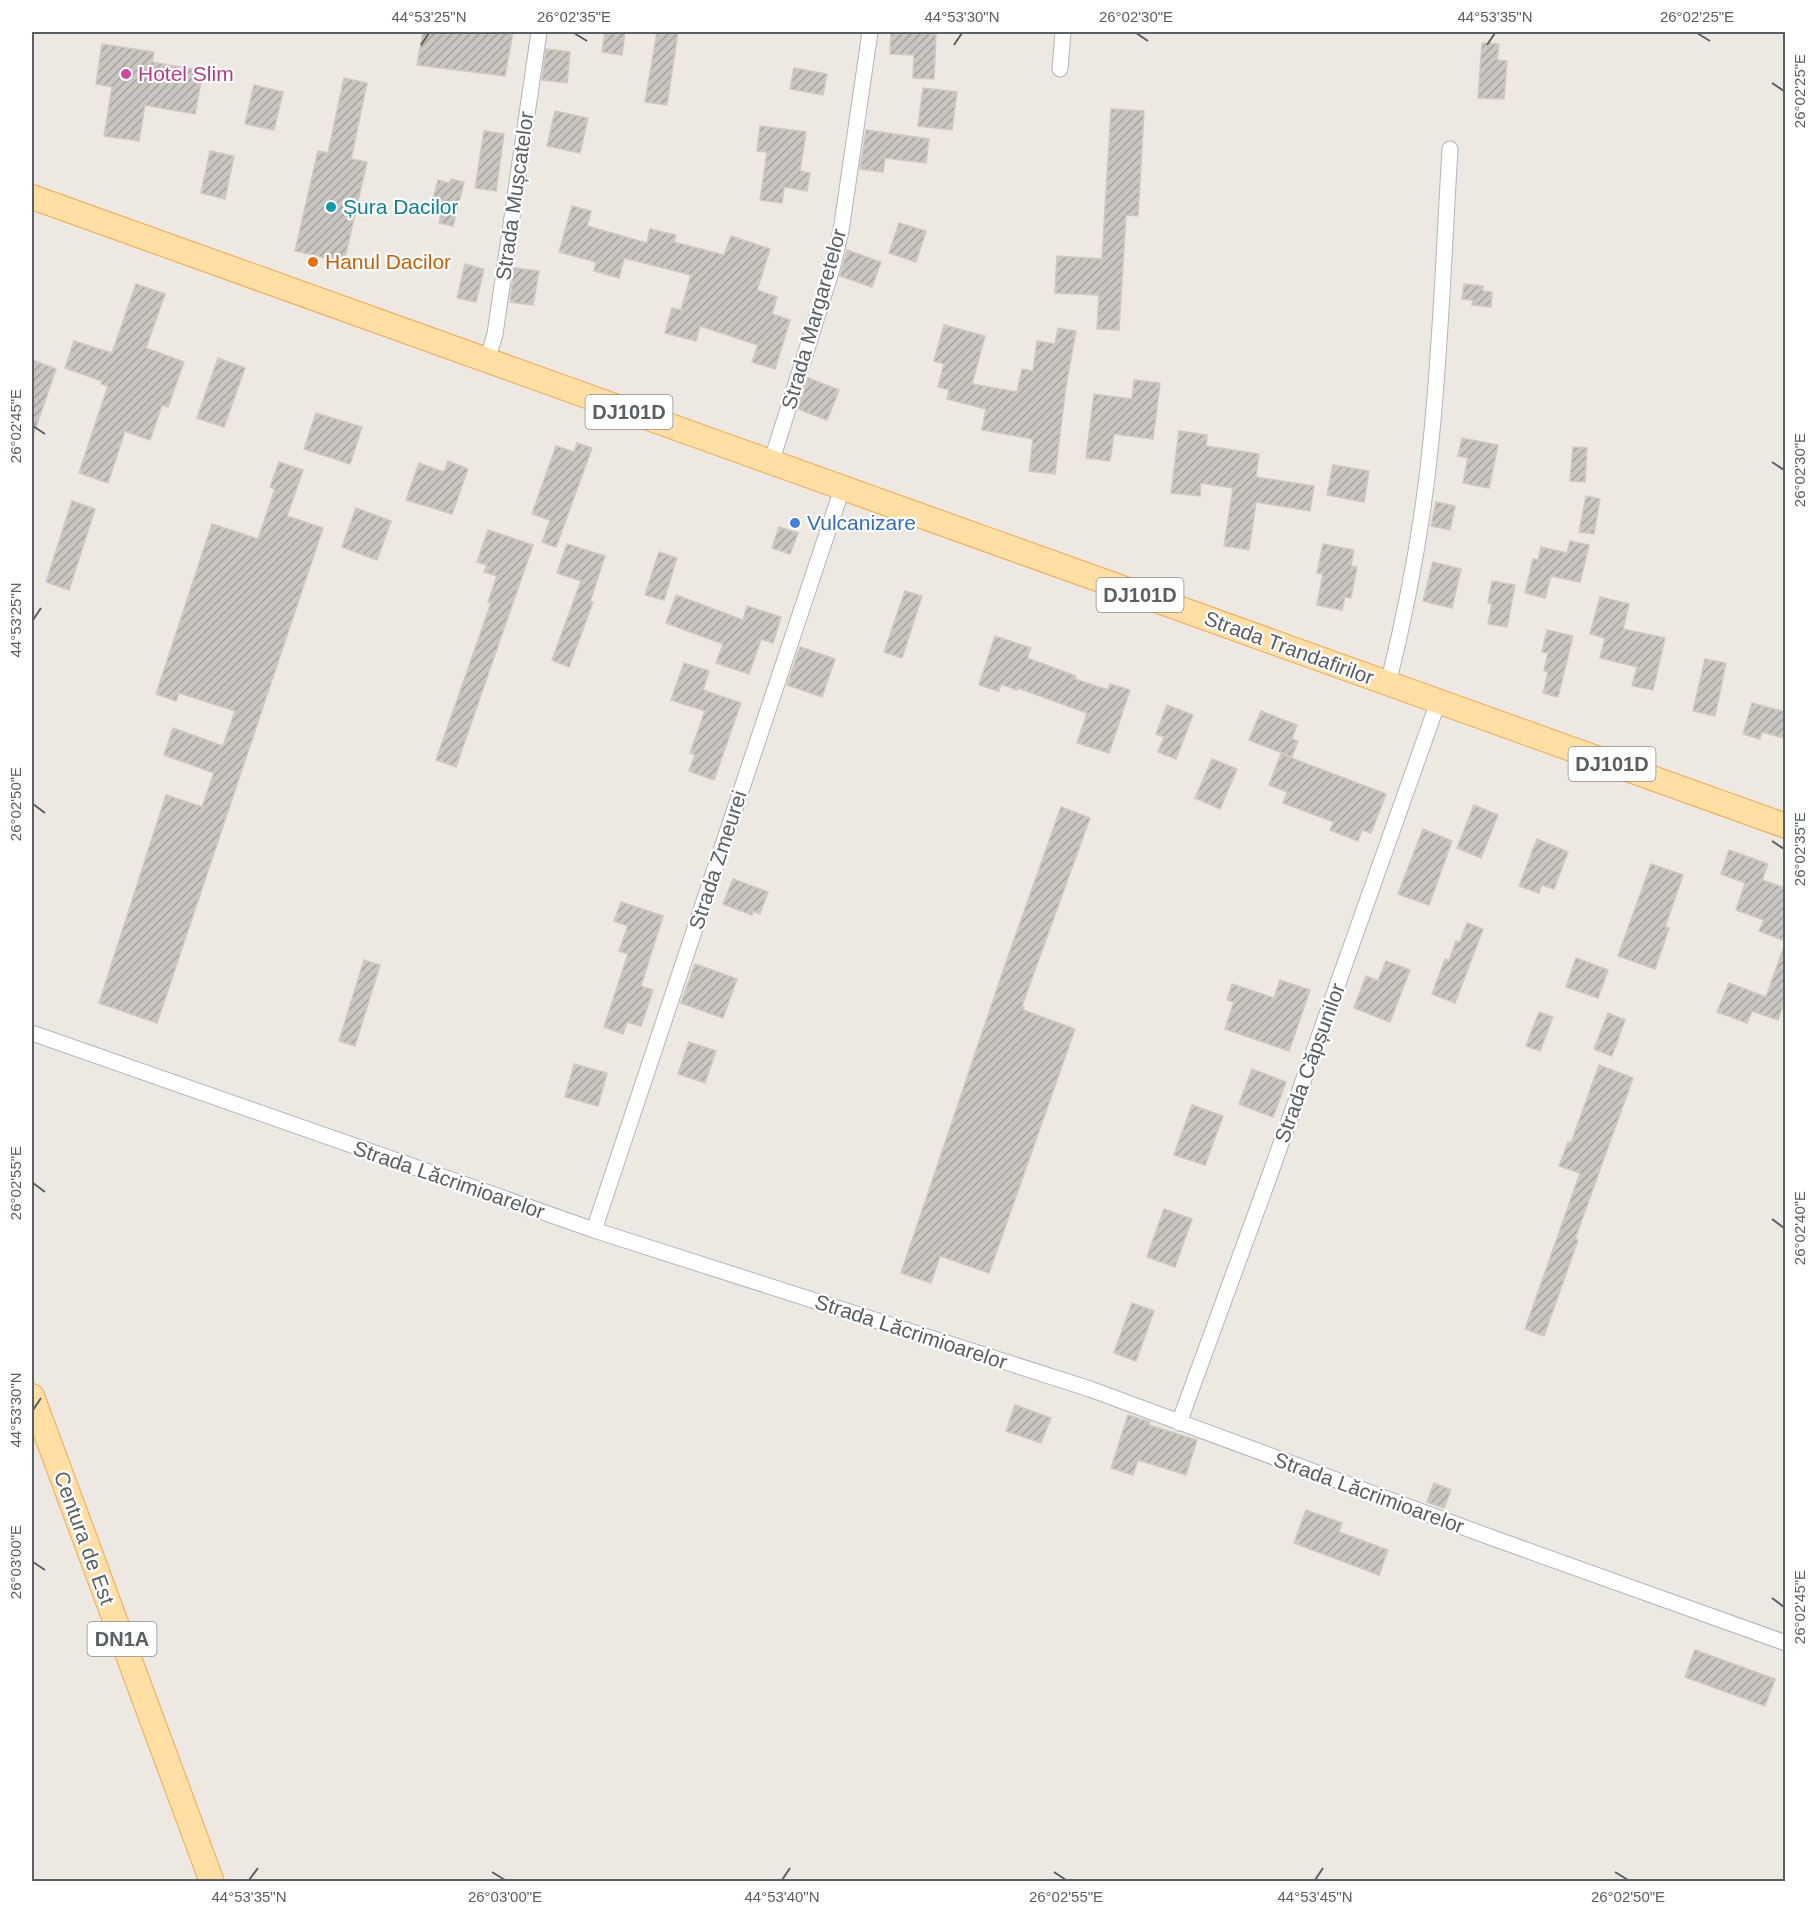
<svg xmlns="http://www.w3.org/2000/svg" width="1817" height="1913" font-family="Arial,sans-serif">
  <style>
    .building { fill: url(#building-hatch); stroke: #d1c8bf; stroke-width: 1.5 }
    .lines { fill: none; stroke-linecap: round; stroke-linejoin: round }
    .minor-casing { stroke: #b2b5b9; stroke-width: 17 }
    .primary-casing { stroke: #f1a955; stroke-width: 26 }
    .minor { stroke: #fff; stroke-width: 15 }
    .primary { stroke: #ffdfa3; stroke-width: 24 }
    .ticks { fill: none; stroke: #595f62; stroke-width: 2 }
    .hotel-dot { fill: #d1479c; stroke: #fff; stroke-width: 2 }
    .culture-dot { fill: #0f9aa8; stroke: #fff; stroke-width: 2 }
    .food-dot { fill: #e8710a; stroke: #fff; stroke-width: 2 }
    .shop-dot { fill: #3f7fe0; stroke: #fff; stroke-width: 2 }
    .labels { text-anchor: middle; stroke-width: 4.5; stroke-linejoin: round; paint-order: stroke }
    .shield { fill: #fff; stroke: #8b8f91; stroke-width: 1.5 }
    .shield-label { font-size: 20px; font-weight: bold; fill: #595f62 }
    .hotel-label { font-size: 21px; fill: #b23c85; stroke: #fff; text-anchor: start }
    .street-label { font-size: 21px; fill: #595f62; stroke: #fff }
    .culture-label { font-size: 21px; fill: #0d838f; stroke: #fff; text-anchor: start }
    .food-label { font-size: 21px; fill: #c56008; stroke: #fff; text-anchor: start }
    .shop-label { font-size: 21px; fill: #366cbe; stroke: #fff; text-anchor: start }
    .neatline { fill: none; stroke: #595f62; stroke-width: 2 }
    .ticks-label { font-size: 15px; text-anchor: middle; fill: #595f62 }
  </style>
  <defs>
    <pattern id="building-hatch" width="6" height="6" patternUnits="userSpaceOnUse" patternTransform="scale(1.5)"><rect width="6" height="6" fill="#c9c5c0"/><path d="M-1 1l2-2M0 6l6-6M5 7l2-2" fill="none" stroke="#a6a39f"/></pattern>
  </defs>
  <rect width="100%" height="100%" fill="#ede8e1"/>
  <g class="building">
    <path d="M423 32H513L505 76 417 65Z"/>
    <path d="M605 32H625L622 55 602 52Z"/>
    <path d="M657 32H678L667 105 645 102Z"/>
    <path d="M891 32 936 34 934 79 913 78 914 55 890 54Z"/>
    <path d="M1482 43 1499 44 1497 60 1507 61 1504 99 1478 98Z"/>
    <path d="M102 44 154 52 152 62 203 71 195 114 145 105 139 141 104 136 112 87 96 84Z"/>
    <path d="M546 49 570 52 567 83 542 80Z"/>
    <path d="M794 68 827 74 823 95 790 89Z"/>
    <path d="M344 78 367 83 351 159 367 162 344 262 295 251 318 151 328 153Z"/>
    <path d="M254 85 283 92 274 130 245 124Z"/>
    <path d="M923 88 957 92 952 130 918 126Z"/>
    <path d="M1111 109 1144 111 1138 216 1126 215 1119 330 1097 329 1099 295 1055 293 1057 256 1102 259Z"/>
    <path d="M555 111 588 118 580 153 547 146Z"/>
    <path d="M760 126 806 132 800 171 810 173 807 191 784 187 782 203 760 200 767 152 757 151Z"/>
    <path d="M866 130 929 139 926 163 885 158 883 172 860 169Z"/>
    <path d="M484 131 504 134 496 191 475 188Z"/>
    <path d="M210 151 234 156 225 199 201 193Z"/>
    <path d="M451 179 464 182 453 226 439 223 443 206 432 203 438 180 449 183Z"/>
    <path d="M572 206 591 211 587 226 647 243 650 229 676 235 674 242 724 255 731 236 770 249 757 290 777 297 772 314 790 320 775 369 752 362 758 345 700 326 696 341 665 333 672 308 681 310 691 275 624 258 619 278 594 271 596 262 559 252Z"/>
    <path d="M899 223 926 231 916 262 889 253Z"/>
    <path d="M847 250 881 262 872 287 840 276Z"/>
    <path d="M465 264 484 269 476 302 457 298Z"/>
    <path d="M514 268 539 271 533 305 510 302Z"/>
    <path d="M136 284 165 294 146 348 184 362 168 407 162 405 150 440 125 431 108 483 79 473 108 386 101 384 102 381 65 368 74 341 112 353Z"/>
    <path d="M1464 284 1483 286V291L1492 292 1491 307 1472 305 1473 300 1462 299Z"/>
    <path d="M944 325 985 336 972 384 1017 392 1022 369 1033 371 1037 341 1055 344 1058 328 1076 331 1066 386 1055 474 1029 471 1033 439 982 430 986 409 947 399 949 390 938 387 944 364 934 361Z"/>
    <path d="M218 358 245 368 224 427 197 418Z"/>
    <path d="M32 360 56 369 34 433 32 432Z"/>
    <path d="M808 378 839 390 827 420 798 409Z"/>
    <path d="M1134 380 1160 383 1153 439 1114 434 1110 461 1086 458 1094 394 1132 399Z"/>
    <path d="M316 413 362 427 350 464 304 449Z"/>
    <path d="M1179 431 1207 435 1206 446 1259 454 1256 477 1314 486 1310 511 1256 502 1249 550 1224 546 1233 488 1201 483 1200 496 1171 493Z"/>
    <path d="M1462 438 1498 445 1489 488 1463 483 1468 458 1458 456Z"/>
    <path d="M577 443 592 448 556 547 542 542 550 520 532 514 556 446 574 452Z"/>
    <path d="M1573 447 1587 448 1585 482 1570 481Z"/>
    <path d="M448 461 468 469 452 514 406 500 419 463 444 472Z"/>
    <path d="M279 462 303 470 287 516 323 528 157 1023 99 1003 166 795 202 807 214 773 164 755 173 728 223 746 235 711 179 693 176 701 156 694 212 524 258 539 275 489 270 487Z"/>
    <path d="M1333 465 1369 471 1364 502 1327 495Z"/>
    <path d="M1586 496 1600 499 1594 534 1579 532Z"/>
    <path d="M72 501 95 509 69 590 46 582Z"/>
    <path d="M1436 502 1455 506 1450 530 1431 526Z"/>
    <path d="M356 508 391 521 377 560 342 547Z"/>
    <path d="M779 527 798 533 790 554 772 548Z"/>
    <path d="M488 530 533 545 456 767 436 760 491 603 488 602 497 576 484 572 487 565 477 562Z"/>
    <path d="M1570 541 1589 545 1580 582 1551 576 1545 598 1525 593 1533 559 1538 560 1541 547 1567 553Z"/>
    <path d="M567 544 605 556 590 602H593L569 667 552 660 581 581 557 573Z"/>
    <path d="M1323 544 1354 550 1351 566 1357 567 1351 598 1345 597 1342 610 1317 605 1323 574 1317 573Z"/>
    <path d="M659 552 677 558 664 600 645 595Z"/>
    <path d="M1433 562 1461 569 1452 608 1423 601Z"/>
    <path d="M1492 581 1515 585 1507 627 1488 624 1492 604 1488 603Z"/>
    <path d="M905 591 922 596 902 658 884 652Z"/>
    <path d="M676 595 743 620 747 606 781 617 773 643 761 639 749 674 716 663 723 644 666 623Z"/>
    <path d="M1600 597 1629 604 1623 629 1665 638 1653 690 1632 686 1637 667 1600 658 1605 638 1590 634Z"/>
    <path d="M1547 630 1573 636 1558 697 1543 693 1548 672 1544 671 1548 653 1542 652Z"/>
    <path d="M995 636 1031 648 1027 658 1076 676 1075 679 1108 690 1110 684 1130 690 1109 753 1077 743 1087 713 1018 688 1017 690 1001 684 999 691 979 685Z"/>
    <path d="M800 647 835 659 822 697 787 685Z"/>
    <path d="M1705 659 1726 663 1715 716 1693 711Z"/>
    <path d="M684 663 709 671 703 690 741 703 714 780 689 771 695 755 690 753 705 711 671 700Z"/>
    <path d="M1752 703 1785 712V727L1783 738 1762 732 1760 739 1743 734Z"/>
    <path d="M1167 705 1193 715 1176 759 1158 752 1164 737 1156 734Z"/>
    <path d="M1261 711 1297 725 1292 739 1298 741 1292 757 1249 740Z"/>
    <path d="M1281 754 1386 794 1371 833 1362 830 1358 841 1330 830 1334 822 1283 803 1287 792 1269 785Z"/>
    <path d="M1212 759 1237 769 1220 809 1195 798Z"/>
    <path d="M1474 805 1498 815 1481 858 1457 848Z"/>
    <path d="M1061 807 1090 818 1022 1006 1024 1007 1023 1010 1075 1029 989 1273 940 1256 931 1283 901 1273 1003 971Z"/>
    <path d="M1423 829 1452 841 1429 905 1398 894Z"/>
    <path d="M1537 839 1568 852 1554 889 1542 885 1539 893 1519 886Z"/>
    <path d="M1729 850 1768 864 1762 880 1785 888V941L1759 931 1764 920 1736 910 1745 883 1721 874Z"/>
    <path d="M1651 864 1683 875 1665 927 1669 928 1655 969 1618 956Z"/>
    <path d="M733 879 768 892 760 914 753 911 752 915 723 904Z"/>
    <path d="M621 902 663 916 641 986 653 990 641 1026 627 1022 623 1034 604 1027 628 954 619 951 628 926 614 921Z"/>
    <path d="M1467 923 1483 929 1455 1003 1432 994 1445 959 1449 961 1456 941 1460 942Z"/>
    <path d="M1783 949H1785V999L1778 1020 1752 1011 1747 1023 1717 1012 1729 983 1766 997Z"/>
    <path d="M1576 958 1608 970 1598 998 1566 987Z"/>
    <path d="M364 960 380 965 355 1046 339 1041Z"/>
    <path d="M1386 961 1410 970 1390 1022 1354 1008 1366 976 1378 981Z"/>
    <path d="M695 964 737 979 723 1018 681 1003Z"/>
    <path d="M1280 980 1310 990 1289 1051 1225 1029 1234 1002 1227 1000 1232 984 1274 998Z"/>
    <path d="M1539 1012 1553 1017 1540 1051 1526 1046Z"/>
    <path d="M1608 1013 1625 1020 1612 1056 1594 1049Z"/>
    <path d="M689 1042 716 1051 705 1083 678 1074Z"/>
    <path d="M574 1064 607 1073 598 1106 565 1097Z"/>
    <path d="M1599 1065 1633 1078 1575 1239 1578 1240 1544 1336 1525 1329 1580 1173 1559 1166 1568 1142 1571 1143Z"/>
    <path d="M1252 1069 1286 1082 1273 1117 1239 1104Z"/>
    <path d="M1192 1105 1223 1116 1205 1165 1174 1155Z"/>
    <path d="M1164 1209 1192 1219 1175 1267 1147 1257Z"/>
    <path d="M1132 1303 1154 1311 1136 1361 1114 1353Z"/>
    <path d="M1015 1405 1051 1418 1041 1443 1006 1431Z"/>
    <path d="M1128 1415 1150 1422 1149 1425 1197 1440 1186 1475 1138 1460 1133 1475 1111 1468Z"/>
    <path d="M1434 1483 1451 1490 1444 1508 1427 1502Z"/>
    <path d="M1306 1510 1342 1523 1339 1532 1388 1550 1379 1575 1294 1543Z"/>
    <path d="M1695 1650 1775 1679 1765 1706 1685 1677Z"/>
  </g>
  <g class="lines">
    <g class="minor-casing">
      <g id="minor">
        <path d="M1060 69 1063 32"/>
        <path d="M487 361 495 334 539 32"/>
        <path d="M771 463 832 269 841 231 870 32"/>
        <path d="M1388 684C1408 604 1423 523 1431 441 1441 344 1444 247 1450 149"/>
        <path d="M32 1033 594 1230 1090 1389 1490 1537 1786 1643"/>
        <path d="M594 1230 842 489"/>
        <path d="M1179 1423 1268 1180 1438 702"/>
      </g>
    </g>
    <g class="primary-casing">
      <g id="primary">
        <path d="M32 197 1786 826"/>
        <path d="M32 1396 212 1882"/>
      </g>
    </g>
    <use href="#minor" class="minor"/>
    <use href="#primary" class="primary"/>
  </g>
  <path class="ticks" d="M574 33 587 41M1136 33 1148 41M1697 33 1710 41M421 45 429 33M954 45 962 33M1487 45 1495 33M1772 83 1784 91M33 426 45 434M1772 462 1784 470M33 620 41 608M33 804 45 813M1772 841 1784 849M33 1183 45 1192M1772 1219 1784 1228M33 1410 41 1398M33 1562 45 1570M1772 1598 1784 1607M492 1872 505 1880M1054 1872 1066 1880M1615 1872 1628 1880M249 1880 258 1868M782 1880 790 1868M1315 1880 1323 1868"/>
  <circle class="hotel-dot" cx="126" cy="74" r="6"/>
  <circle class="culture-dot" cx="331" cy="207" r="6"/>
  <circle class="food-dot" cx="313" cy="262" r="6"/>
  <circle class="shop-dot" cx="795" cy="523" r="6"/>
  <g class="labels">
    <g class="shield">
      <rect x="585.5" y="395" width="87" height="34" rx="4.5"/>
      <rect x="1096.5" y="578" width="87" height="34" rx="4.5"/>
      <rect x="1568.5" y="747" width="87" height="34" rx="4.5"/>
      <rect x="87.5" y="1622" width="69" height="34" rx="4.5"/>
    </g>
    <g class="shield-label">
      <text x="629" y="419">DJ101D</text>
      <text x="1140" y="602">DJ101D</text>
      <text x="1612" y="771">DJ101D</text>
      <text x="122" y="1646">DN1A</text>
    </g>
    <g class="hotel-label">
      <text x="138" y="81">Hotel Slim</text>
    </g>
    <g class="street-label">
      <text transform="translate(515 196) rotate(-82)" y="7">Strada Mușcatelor</text>
      <text transform="translate(814 319) rotate(-74)" y="7">Strada Margaretelor</text>
      <text transform="translate(1289 648) rotate(20)" y="7">Strada Trandafirilor</text>
      <text transform="translate(718 860) rotate(-72)" y="7">Strada Zmeurei</text>
      <text transform="translate(1310 1063) rotate(-70)" y="7">Strada Căpșunilor</text>
      <text transform="translate(449 1180) rotate(19)" y="7">Strada Lăcrimioarelor</text>
      <text transform="translate(911 1332) rotate(18)" y="7">Strada Lăcrimioarelor</text>
      <text transform="translate(1369 1493) rotate(20)" y="7">Strada Lăcrimioarelor</text>
      <text transform="translate(84 1538) rotate(70)" y="7">Centura de Est</text>
    </g>
    <g class="culture-label">
      <text x="343" y="214">Șura Dacilor</text>
    </g>
    <g class="food-label">
      <text x="325" y="269">Hanul Dacilor</text>
    </g>
    <g class="shop-label">
      <text x="807" y="530">Vulcanizare</text>
    </g>
  </g>
  <rect width="1817" height="1913" fill="none" stroke="#ffffff" stroke-width="66"/>
  <rect x="33" y="33" width="1751" height="1847" class="neatline"/>
  <g class="ticks-label">
    <text x="429" y="22">44°53'25"N</text>
    <text x="574" y="22">26°02'35"E</text>
    <text x="962" y="22">44°53'30"N</text>
    <text x="1136" y="22">26°02'30"E</text>
    <text x="1495" y="22">44°53'35"N</text>
    <text x="1697" y="22">26°02'25"E</text>
    <text transform="translate(1800 91) rotate(-90)" y="5">26°02'25"E</text>
    <text transform="translate(16 426) rotate(-90)" y="5">26°02'45"E</text>
    <text transform="translate(1800 470) rotate(-90)" y="5">26°02'30"E</text>
    <text transform="translate(16 620) rotate(-90)" y="5">44°53'25"N</text>
    <text transform="translate(16 804) rotate(-90)" y="5">26°02'50"E</text>
    <text transform="translate(1800 849) rotate(-90)" y="5">26°02'35"E</text>
    <text transform="translate(16 1183) rotate(-90)" y="5">26°02'55"E</text>
    <text transform="translate(1800 1228) rotate(-90)" y="5">26°02'40"E</text>
    <text transform="translate(16 1410) rotate(-90)" y="5">44°53'30"N</text>
    <text transform="translate(16 1562) rotate(-90)" y="5">26°03'00"E</text>
    <text transform="translate(1800 1607) rotate(-90)" y="5">26°02'45"E</text>
    <text x="249" y="1902">44°53'35"N</text>
    <text x="505" y="1902">26°03'00"E</text>
    <text x="782" y="1902">44°53'40"N</text>
    <text x="1066" y="1902">26°02'55"E</text>
    <text x="1315" y="1902">44°53'45"N</text>
    <text x="1628" y="1902">26°02'50"E</text>
  </g>
</svg>
